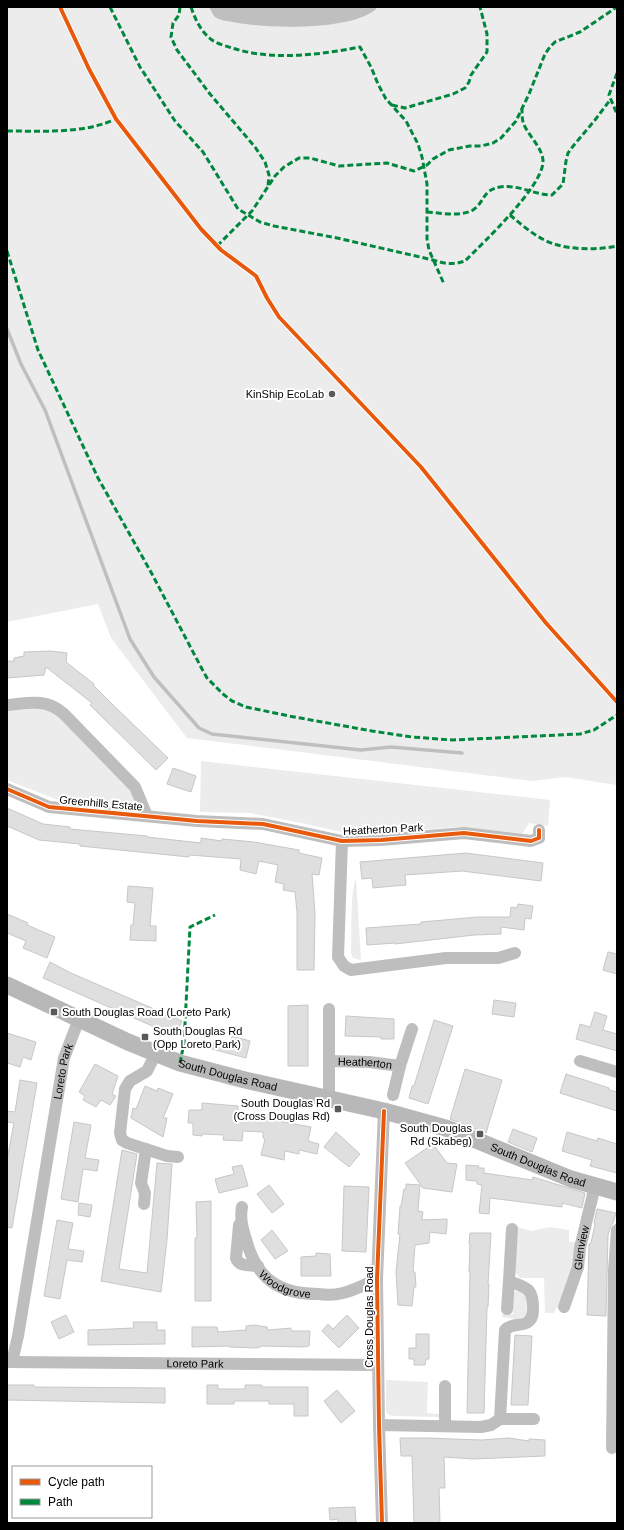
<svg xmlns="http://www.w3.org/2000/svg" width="624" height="1530" font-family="Helvetica,sans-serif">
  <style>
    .green { fill: #ececec }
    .water { fill: #bfbfbf }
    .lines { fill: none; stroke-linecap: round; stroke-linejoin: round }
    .stream { stroke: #bfbfbf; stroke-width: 3.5 }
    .building { fill: #dfdfdf; stroke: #c7c7c7 }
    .street { stroke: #bebebe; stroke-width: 12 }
    .secondary { stroke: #b8b8b8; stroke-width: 17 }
    .quiet { stroke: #00873e; stroke-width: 3; stroke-dasharray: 6 3; stroke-linecap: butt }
    .cycleway-casing { stroke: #fff; stroke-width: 6 }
    .cycleway { stroke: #e8590c; stroke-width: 4 }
    .poi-dot { fill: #595959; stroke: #fff; stroke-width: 1.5 }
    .labels { text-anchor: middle; stroke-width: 4; stroke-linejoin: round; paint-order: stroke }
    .poi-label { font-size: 11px; fill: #000; stroke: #fff; text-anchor: end }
    .street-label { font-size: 11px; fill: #000; stroke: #fff }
  </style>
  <rect width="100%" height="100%" fill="#fff"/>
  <g class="green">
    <path d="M7 7H617V785L565 777 533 781 187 738 111 638 98 604 7 622Z"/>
    <path d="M42 708 58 714 133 793 134 801 130 807 126 808 58 800 7 780V711Z"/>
    <path d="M201 761 550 800 548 826 529 823 523 833 518 835 458 827 361 834 337 831 301 823 250 813 200 812Z"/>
    <path d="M356 878 361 960 353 958 351 953C352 936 350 890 356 878Z"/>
    <path d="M517 1227 531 1231 550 1227 569 1230V1242H579L574 1274 554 1313H545L544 1278H520L515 1272Z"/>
    <path d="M517 1290H521L527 1297 526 1317 521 1320 502 1317V1314H513V1294Z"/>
    <path d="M386 1380 428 1382 427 1413 439 1414 440 1417 393 1416 389 1415 386 1412Z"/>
  </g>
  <path class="water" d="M209 7H376V9C352 31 265 29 233 22 228 21 220 21 215 17 213 15 211 10 209 7Z"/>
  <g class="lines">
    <path class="stream" d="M7 329 21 364 45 410 130 639 154 677 199 728 212 734 361 750 391 747 462 753"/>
  </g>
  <g class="building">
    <path d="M50 651 67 653 66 662 94 684 93 685 110 702 168 758 156 770 90 705 92 703 46 667 44 675 7 678V661H14V658L24 656V652Z"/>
    <path d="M173 768 196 776 191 792 167 784Z"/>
    <path d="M7 808 43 824 70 827V829L147 836V837L201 843V838L222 841V839L254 842 299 850V853L322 858 319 875 312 874 315 913 314 970H297V912L295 892 283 890 284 884 275 882 278 865 259 861 256 874 240 870 241 859 190 855 189 857 80 846V844L39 840 7 826Z"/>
    <path d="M466 853 543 863 541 881 462 871 405 875 406 885 383 887 373 888 372 878 362 879 360 862Z"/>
    <path d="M128 886 153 888 150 926H156V941L130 940 131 925H133L135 903 127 902Z"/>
    <path d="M518 904 533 906 531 919 525 918 524 930 501 927V934L474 935 395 944V943L367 945 366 928 421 924V922L478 917H510L511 907 517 908Z"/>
    <path d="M7 914 28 923 27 925 55 937 47 958 23 948 26 941 7 933Z"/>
    <path d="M608 952 617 954V974L603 970Z"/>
    <path d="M50 962 71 973 182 1021 175 1036 43 978Z"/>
    <path d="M494 1000 516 1003 514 1017 492 1014Z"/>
    <path d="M308 1005V1066H288V1006Z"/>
    <path d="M595 1012 607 1016 603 1030 617 1034V1051L576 1039 580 1024 590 1027Z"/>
    <path d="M346 1016 394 1019V1039H381V1037L345 1036Z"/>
    <path d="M434 1020 453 1026 428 1104 409 1098 412 1086H414Z"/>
    <path d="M7 1033 36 1042 31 1060 23 1057 20 1067 7 1063Z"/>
    <path d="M232 1036 250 1041 246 1058 212 1049 215 1039 231 1043Z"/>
    <path d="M95 1064 118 1076 112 1094 116 1096 110 1105 101 1100 96 1107 83 1100 85 1096 79 1092Z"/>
    <path d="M465 1069 502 1080 486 1133 450 1119Z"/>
    <path d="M566 1074 609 1088V1090L617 1092V1111L560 1093Z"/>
    <path d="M20 1080 37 1083 12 1228 7 1227V1160L14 1123 7 1122V1111L15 1112Z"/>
    <path d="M145 1086 157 1091 158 1088 173 1094 163 1118H167L163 1137 131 1118 133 1108 136 1109Z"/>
    <path d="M202 1103 238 1106V1114L265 1116V1114L278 1115V1121L311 1127 308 1141 319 1144 317 1154 299 1150V1154L285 1151 284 1160 261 1155 265 1139 263 1138V1132L243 1131 242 1141 223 1140 224 1135 202 1134V1136L193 1135V1123H188L189 1110H202Z"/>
    <path d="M74 1122 91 1125 85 1158 99 1160 97 1171 83 1169 78 1202 61 1199Z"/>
    <path d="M513 1129 537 1138 532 1152 508 1142Z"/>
    <path d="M336 1132 360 1154 349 1167 324 1147Z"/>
    <path d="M567 1132 597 1141 598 1138 617 1144V1173L590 1166 592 1160 562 1151Z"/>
    <path d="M433 1144 447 1163 457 1164 452 1192 423 1188 405 1163Z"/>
    <path d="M122 1150 137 1154 119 1269 147 1273 157 1163 172 1164 167 1240 161 1292 101 1281Z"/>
    <path d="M242 1165 248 1186 219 1193 215 1179 234 1174 232 1167Z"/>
    <path d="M466 1165 479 1166 478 1168H484V1173L532 1180 533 1177 585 1193 582 1208 562 1203V1207L490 1198 489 1214 479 1213 482 1185 477 1184V1181L466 1180Z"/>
    <path d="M406 1184 420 1185 418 1211 423 1212 422 1220 447 1219V1225L446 1234 430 1232 429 1243 415 1245 413 1272H415L416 1287H414L412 1306 398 1305 396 1272 400 1234H398L400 1206H401L404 1189H406Z"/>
    <path d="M269 1185 284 1204 272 1213 257 1194Z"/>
    <path d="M344 1186 369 1187 366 1252 342 1251Z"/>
    <path d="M211 1201V1301H195V1238H197L196 1202Z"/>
    <path d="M79 1203 92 1205 90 1217 78 1215Z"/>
    <path d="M597 1209 616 1213 613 1223 611 1226 608 1235 606 1316 587 1315 589 1244 591 1243 595 1224 594 1223Z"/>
    <path d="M57 1220 73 1223 68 1249 84 1251 82 1262 67 1260 60 1299 44 1296Z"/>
    <path d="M272 1230 288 1251 275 1259 261 1240Z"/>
    <path d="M470 1233H491L488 1284H489L488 1307H487L484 1413H467L470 1272H469L470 1244H469Z"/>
    <path d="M316 1253 330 1254 331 1276H301V1257L316 1256Z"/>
    <path d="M66 1315 74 1332 59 1339 51 1322Z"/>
    <path d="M347 1315 359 1328 339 1348 322 1331 328 1324 333 1329Z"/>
    <path d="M133 1322H157V1330H165V1344L88 1345V1330L134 1328Z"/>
    <path d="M254 1325 267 1327 268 1330 291 1328V1331H310L309 1346 303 1347 262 1346 257 1348 229 1347V1346L192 1347V1327H217L218 1332 246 1330V1326Z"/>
    <path d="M416 1334H429V1359H426L425 1365H414V1359H409V1348H416Z"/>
    <path d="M515 1335 532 1336 528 1405H511Z"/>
    <path d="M7 1385H34V1387L165 1388V1403L7 1400Z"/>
    <path d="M207 1385H218V1389H245V1385H262V1387H308V1416H294V1404H269V1401H234V1404H207Z"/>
    <path d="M337 1390 355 1411 341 1423 324 1401Z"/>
    <path d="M400 1438H426L481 1440 509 1438 529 1441V1439L545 1440V1456L473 1459 444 1457 445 1488H439L440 1523H414L412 1456H401Z"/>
    <path d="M355 1507 356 1523H338V1519L330 1520 329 1508Z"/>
  </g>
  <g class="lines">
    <g class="street">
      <path d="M7 705C29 703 45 698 63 713L135 787 147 816"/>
      <path d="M7 789 49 807 197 821 263 824 342 841 381 840 464 833 531 841 539 838V830"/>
      <path d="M342 841 338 957 344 966 351 970 446 958H498L515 953"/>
      <path d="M329 1009V1098"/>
      <path d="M156 1053 147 1071 130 1081 125 1089 120 1133 122 1140 127 1143 167 1156 178 1157"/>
      <path id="s1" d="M329 1061 369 1062 400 1066"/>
      <path d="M580 1061 617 1072"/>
      <path d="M393 1095 400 1066 412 1029"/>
      <path d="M144 1204 145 1193 141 1183 146 1149"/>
      <path id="s2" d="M242 1207C239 1221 245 1236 249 1249 261 1283 284 1294 318 1294 326 1295 335 1295 343 1293 355 1290 366 1284 377 1279"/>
      <path d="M239 1225 236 1258C239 1267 250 1265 258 1266"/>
      <path id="s3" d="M564 1307 578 1267 580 1248 595 1186"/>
      <path d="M507 1309 509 1281"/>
      <path id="s4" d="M7 1362 378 1365"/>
      <path id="s5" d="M12 1362 18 1336 64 1058 79 1019"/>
      <path d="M500 1419H534"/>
      <path d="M379 1425 481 1427 491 1425 500 1419 505 1330C513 1322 522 1327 528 1322 533 1318 533 1313 533 1308 533 1287 526 1288 509 1281L512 1229"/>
      <path d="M445 1426V1386"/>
      <path d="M612 1448 614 1271 617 1230"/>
      <path d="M382 1523 379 1425 377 1279 384 1111"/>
    </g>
    <path class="secondary" id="s6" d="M7 985 128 1042 180 1063 245 1080 384 1111 449 1129 571 1179 617 1192"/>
    <g class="quiet">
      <path d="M110 7 140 67 175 121 203 152 238 209 260 222 274 226 337 238 433 260C445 264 453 265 465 261 485 241 540 189 543 163 544 148 527 135 523 122 522 118 522 113 522 109"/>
      <path d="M180 7 179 15 173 23 171 37 177 50 210 94 255 147 265 162 269 175 268 186"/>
      <path d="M191 7C195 19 201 32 212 40 218 44 226 46 232 48 273 61 318 55 360 47L371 67 378 84 386 99 406 121 418 144 422 157 427 184V239L429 250 444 284"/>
      <path d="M617 73 609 95 617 114"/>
      <path d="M392 105 405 108 453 94 465 88 469 82 471 75 487 52V34L480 7"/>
      <path d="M7 131C43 131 83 134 116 119"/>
      <path d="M427 212C442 213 460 217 473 210 485 202 482 190 500 187 518 184 534 195 552 195L563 184 566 161 568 153 574 145 595 120 610 100"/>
      <path d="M510 215C523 226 538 239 554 244 573 250 598 250 617 246"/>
      <path d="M217 246 252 211 275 176 284 167 299 158H310L339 166 387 163 414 171 427 165 433 159 449 150 470 146H481L493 143 501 138 516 121 529 94 545 54 550 47 555 42 580 32 617 7"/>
      <path d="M7 251 38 350 98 478 152 574 202 669 207 678 223 694 232 701 246 707 289 716 372 731 412 737 452 740 580 734 594 730 617 715"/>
      <path d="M180 1063 184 1043 190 927 215 915"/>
    </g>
    <g class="cycleway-casing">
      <g id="cycleway">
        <path d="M60 7 89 69 116 119 201 229 221 250 256 276 267 298 279 317 421 467 546 623 617 702"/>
        <path d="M7 789 49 807 197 821 263 824 342 841 381 840 464 833 531 841 539 838V830"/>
        <path d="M382 1523 379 1425 377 1279 384 1111"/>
      </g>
    </g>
    <use href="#cycleway" class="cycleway"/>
  </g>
  <g class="poi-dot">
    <circle cx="332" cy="394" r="4"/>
    <rect x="50" y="1008" width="8" height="8" rx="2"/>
    <rect x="141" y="1033" width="8" height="8" rx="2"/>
    <rect x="334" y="1105" width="8" height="8" rx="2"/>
    <rect x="476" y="1130" width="8" height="8" rx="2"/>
  </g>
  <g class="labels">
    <g class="poi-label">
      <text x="324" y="398">KinShip EcoLab</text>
      <text x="62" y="1016" text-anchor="start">South Douglas Road (Loreto Park)</text>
      <text x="153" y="1035" text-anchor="start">South Douglas Rd<tspan x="153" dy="13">(Opp Loreto Park)</tspan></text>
      <text x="330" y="1107">South Douglas Rd<tspan x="330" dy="13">(Cross Douglas Rd)</tspan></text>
      <text x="472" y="1132">South Douglas<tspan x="472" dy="13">Rd (Skabeg)</tspan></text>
    </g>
    <g class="street-label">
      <text transform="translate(101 803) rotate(5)" y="4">Greenhills Estate</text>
      <text transform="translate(383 829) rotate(-3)" y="4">Heatherton Park</text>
      <text dy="4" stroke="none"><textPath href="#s1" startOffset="36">Heatherton</textPath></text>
      <text dy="4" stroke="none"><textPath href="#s5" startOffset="295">Loreto Park</textPath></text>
      <text dy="4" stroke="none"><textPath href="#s6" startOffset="239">South Douglas Road</textPath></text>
      <text dy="4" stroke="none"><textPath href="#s6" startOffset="563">South Douglas Road</textPath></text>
      <text dy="4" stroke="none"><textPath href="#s3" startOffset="62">Glenview</textPath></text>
      <text dy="4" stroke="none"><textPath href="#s2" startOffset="97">Woodgrove</textPath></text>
      <text transform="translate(369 1317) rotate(-90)" y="4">Cross Douglas Road</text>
      <text dy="4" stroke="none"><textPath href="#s4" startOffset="188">Loreto Park</textPath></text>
    </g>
  </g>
  <rect width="624" height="1530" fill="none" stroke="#000000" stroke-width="16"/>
  <rect x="12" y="1466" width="140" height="52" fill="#ffffff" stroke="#999999"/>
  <rect x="20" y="1479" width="20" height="6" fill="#e8590c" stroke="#999999"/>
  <text x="48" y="1486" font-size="12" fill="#000000">Cycle path</text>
  <rect x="20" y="1499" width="20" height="6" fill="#00873e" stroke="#999999"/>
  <text x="48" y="1506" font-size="12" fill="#000000">Path</text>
</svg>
